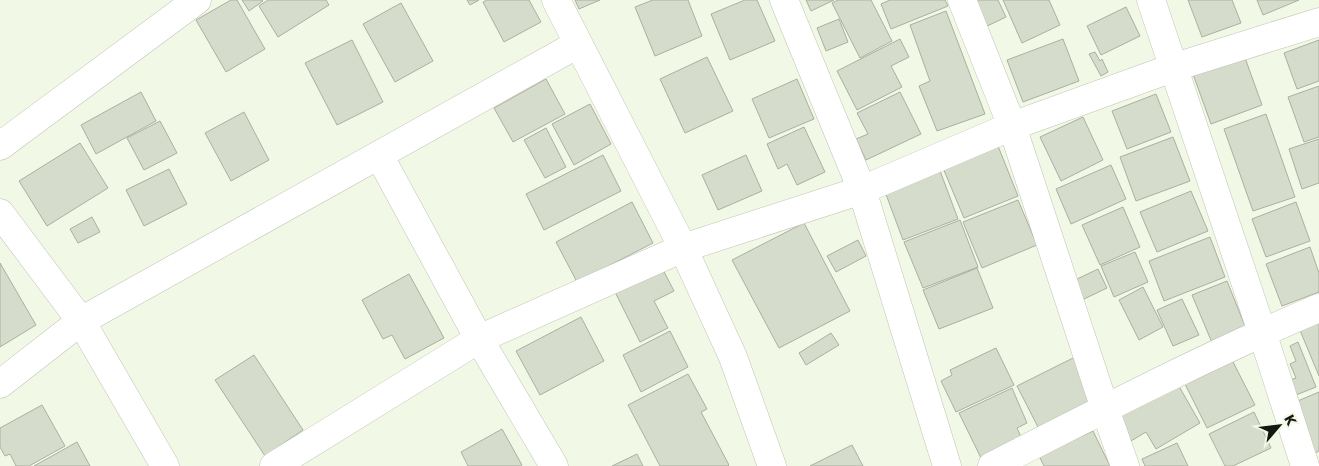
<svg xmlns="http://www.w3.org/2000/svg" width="1319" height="466" font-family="Jost,sans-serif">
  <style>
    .building { fill: #d6dccc; stroke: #aab0a0 }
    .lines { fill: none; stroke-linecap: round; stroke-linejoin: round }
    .minor-casing { stroke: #c0c5b5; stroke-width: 29 }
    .minor { stroke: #fff; stroke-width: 28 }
  </style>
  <rect width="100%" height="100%" fill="#f1f8e6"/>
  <g class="building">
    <path d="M231 0H237L265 49 226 72 196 20Z"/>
    <path d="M242 0H262L263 1 249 11Z"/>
    <path d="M268 0H326L329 5 278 37 259 6Z"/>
    <path d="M467 0H479L470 5Z"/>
    <path d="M487 0H529L541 22 504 42 483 2Z"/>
    <path d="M575 0H600L579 9Z"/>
    <path d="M653 0H688L702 36 655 56 635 7Z"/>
    <path d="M745 0H757L775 41 730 60 711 14Z"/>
    <path d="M806 0H834L811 11Z"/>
    <path d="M838 0H871L892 41 860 58 832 3Z"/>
    <path d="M890 0H945L948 6 891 29 881 4Z"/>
    <path d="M970 0H998L1006 17 983 28Z"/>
    <path d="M1003 0H1049L1060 25 1022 43Z"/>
    <path d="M1188 0H1232L1241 23 1202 37Z"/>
    <path d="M1257 0H1299L1263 15Z"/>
    <path d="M401 3 433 61 395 82 363 24Z"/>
    <path d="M1126 7 1140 36 1101 55 1087 26Z"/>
    <path d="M946 11 985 114 937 131 919 86 930 81 910 25Z"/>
    <path d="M839 19 848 42 826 51 817 28Z"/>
    <path d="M900 39 909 57 891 66 902 87 857 110 837 71Z"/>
    <path d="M1063 39 1079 81 1023 102 1007 60Z"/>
    <path d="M352 40 383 102 337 125 305 63Z"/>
    <path d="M1319 40V81L1297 89 1284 53Z"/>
    <path d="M1095 52 1100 61 1102 59 1108 72 1101 76 1089 54Z"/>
    <path d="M1244 55 1262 105 1211 124 1193 74Z"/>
    <path d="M707 57 733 111 685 133 660 79Z"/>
    <path d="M546 79 565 114 513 142 494 108Z"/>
    <path d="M797 79 814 119 769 138 752 99Z"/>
    <path d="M1319 86V137L1304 142 1288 97Z"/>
    <path d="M141 92 156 121 96 154 81 125Z"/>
    <path d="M900 92 921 134 866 160 856 139 868 134 857 113Z"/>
    <path d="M1156 94 1171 132 1127 149 1112 111Z"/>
    <path d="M590 104 611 144 574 165 552 124Z"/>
    <path d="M244 112 269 160 231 181 205 133Z"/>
    <path d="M1266 114 1295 197 1253 211 1224 129Z"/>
    <path d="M1083 117 1103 160 1061 181 1040 137Z"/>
    <path d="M160 121 177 153 144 170 127 138Z"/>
    <path d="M804 127 825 172 797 185 787 164 778 169 767 144Z"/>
    <path d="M546 128 566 167 545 178 524 140Z"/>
    <path d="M1173 137 1190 181 1136 201 1120 157Z"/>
    <path d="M1319 139V183L1302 189 1289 149Z"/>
    <path d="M80 143 108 188 47 226 19 181Z"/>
    <path d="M998 146 1018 196 964 218 943 168Z"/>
    <path d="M603 155 621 191 544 230 526 194Z"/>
    <path d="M746 155 762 191 718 210 702 175Z"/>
    <path d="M1111 165 1126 199 1071 224 1056 189Z"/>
    <path d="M939 168 958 219 903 240 884 189Z"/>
    <path d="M169 169 187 204 144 226 126 190Z"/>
    <path d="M1191 191 1208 231 1157 252 1140 212Z"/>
    <path d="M1018 200 1037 245 982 268 963 222Z"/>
    <path d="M632 202 653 243 577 282 556 242Z"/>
    <path d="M1296 202 1310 241 1266 257 1252 219Z"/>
    <path d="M1123 207 1140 247 1100 265 1082 225Z"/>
    <path d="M92 217 100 232 78 243 70 229Z"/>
    <path d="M960 220 978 267 923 288 904 242Z"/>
    <path d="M804 223 850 311 779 348 732 260Z"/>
    <path d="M1210 237 1225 277 1164 301 1149 261Z"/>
    <path d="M858 240 866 256 836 272 827 256Z"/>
    <path d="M1310 247 1319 273V292L1282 306 1266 264Z"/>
    <path d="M1135 252 1148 282 1114 297 1101 266Z"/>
    <path d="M658 260 674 291 654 301 668 328 640 342 611 284Z"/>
    <path d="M0 263 36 325 0 347Z"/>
    <path d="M977 268 993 308 939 329 923 290Z"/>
    <path d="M1098 269 1107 288 1082 300 1073 281Z"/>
    <path d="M409 274 444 338 405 359 392 335 383 339 362 300Z"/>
    <path d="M1227 281 1247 331 1213 345 1192 295Z"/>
    <path d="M1143 287 1163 327 1139 340 1119 300Z"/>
    <path d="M1182 299 1199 335 1173 346 1157 310Z"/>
    <path d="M581 317 604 361 540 395 516 351Z"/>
    <path d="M1319 319V376L1299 328Z"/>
    <path d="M670 331 688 367 641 392 623 355Z"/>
    <path d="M831 333 839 345 806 365 799 353Z"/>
    <path d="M1298 342 1316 387 1296 395 1290 380 1296 378 1290 364 1296 361 1290 346Z"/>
    <path d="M996 348 1014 385 956 412 941 381 952 375 950 370Z"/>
    <path d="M254 355 303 430 265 456 215 380Z"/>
    <path d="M1230 356 1255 405 1207 428 1183 380Z"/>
    <path d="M1075 357 1097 400 1039 429 1017 386Z"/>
    <path d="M688 374 707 409 701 412 729 465 728 466H660L628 405Z"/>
    <path d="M1176 381 1200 423 1156 449 1146 432 1131 441 1116 415Z"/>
    <path d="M1012 388 1027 423 1017 428 1022 439 981 458 959 413Z"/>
    <path d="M1319 392V451L1313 454 1293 403Z"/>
    <path d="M42 405 65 446 29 466H16L10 454 5 456 0 447V428Z"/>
    <path d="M1254 412 1271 448 1233 466H1225L1209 434Z"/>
    <path d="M502 429 522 465 520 466H468L461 452Z"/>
    <path d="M1093 431 1110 466H1044L1039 456Z"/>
    <path d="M77 442 90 466H34Z"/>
    <path d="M1177 443 1188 466H1145L1142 459Z"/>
    <path d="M852 445 863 466H810Z"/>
    <path d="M637 454 643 466H612Z"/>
  </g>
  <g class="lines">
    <g class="minor-casing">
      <g id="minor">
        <path d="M556 0 683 248 733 357 772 466"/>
        <path d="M784 0 862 190 947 466"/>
        <path d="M962 0 1012 126 1105 409 1125 466"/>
        <path d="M1151 0 1262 332 1305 466"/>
        <path d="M0 146 197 0"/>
        <path d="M379 155 479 339 554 466"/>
        <path d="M0 213 81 321 165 466"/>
        <path d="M0 384 81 321 578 44"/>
        <path d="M274 466 479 339 683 248 862 190 1012 126 1175 67 1319 22"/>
        <path d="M992 466C1100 411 1208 355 1319 308"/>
      </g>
    </g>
    <use href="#minor" class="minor"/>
  </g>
  <g transform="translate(1279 426) rotate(62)" stroke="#f1f8e6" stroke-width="4" paint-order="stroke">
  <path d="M0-4L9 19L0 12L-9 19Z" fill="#151711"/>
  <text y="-8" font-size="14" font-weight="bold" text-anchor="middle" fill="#151711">K</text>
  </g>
</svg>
